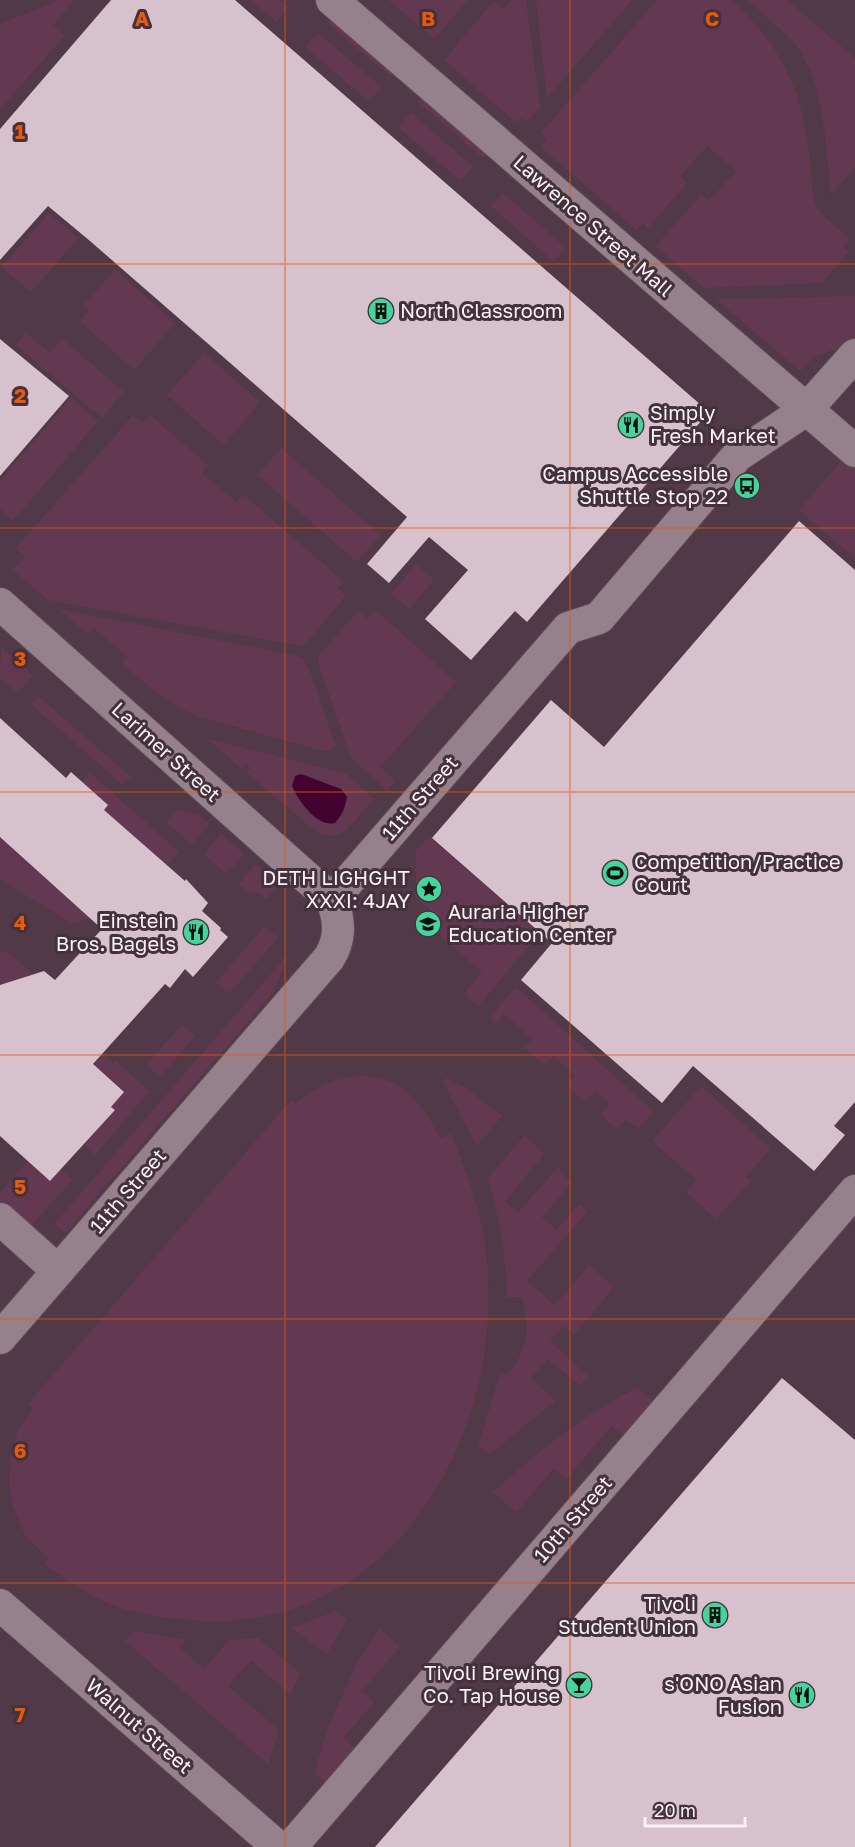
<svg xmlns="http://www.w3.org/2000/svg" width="855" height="1847" font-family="'Golos Text',sans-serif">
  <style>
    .built { fill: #513947 }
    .green { fill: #633952 }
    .water { fill: #440231 }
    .building { fill: #d7c1cd }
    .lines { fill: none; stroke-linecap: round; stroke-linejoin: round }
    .minor-casing { stroke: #5c4d55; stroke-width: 34 }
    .minor { stroke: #95808b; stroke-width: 32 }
    .grid { fill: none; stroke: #e8590c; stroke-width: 1.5; stroke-opacity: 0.55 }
    .labels { text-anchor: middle; stroke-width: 6; stroke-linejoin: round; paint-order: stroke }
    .street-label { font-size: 20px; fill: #fcf0f6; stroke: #43313b }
    .poi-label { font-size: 20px; fill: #fcf0f6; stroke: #43313b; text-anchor: end }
    .grid-label { font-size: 20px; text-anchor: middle; font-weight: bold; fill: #e8590c; stroke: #43313b; stroke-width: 6; stroke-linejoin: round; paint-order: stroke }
  </style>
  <rect width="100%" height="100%" fill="#43313b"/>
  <rect class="built" x="0" y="0" width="855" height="1847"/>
  <g class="green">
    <path d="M59 0H72L73 2 53 25 65 35 0 109V24Z"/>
    <path d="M250 0H280L288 7 276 22Z"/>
    <path d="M389 0H468L434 39Z"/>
    <path d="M511 0H526L540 107 526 122 521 118 517 123 444 60 494 1 503 9Z"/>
    <path d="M536 0H632L547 98Z"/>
    <path d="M657 0H731C779 42 802 89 809 152 811 162 812 200 816 206 823 217 840 230 850 239L843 246 849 251 822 283 704 288 656 246 701 195 709 201 736 171 707 146 680 176 687 183 648 228 643 223 637 230 541 147 547 139 541 133Z"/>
    <path d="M748 0H787L855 58V167L831 195C826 150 825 87 798 48 787 33 762 14 748 0Z"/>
    <path d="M335 14 398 67 390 76 328 24Z"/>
    <path d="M318 33 381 87 369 101 305 47Z"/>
    <path d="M427 92 491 147 483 158 418 102Z"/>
    <path d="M411 113 473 167 461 181 398 127Z"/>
    <path d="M503 193 566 248 554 262 491 206Z"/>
    <path d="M49 213 78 238 31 292 2 267Z"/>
    <path d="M115 270 175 323 134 370 80 321 89 311 83 306Z"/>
    <path d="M855 296V338L843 346 814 357 800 371 716 299Z"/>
    <path d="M26 333 49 353 62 339 124 392 102 418 16 345Z"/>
    <path d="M204 353 260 402 224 445 167 395Z"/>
    <path d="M71 398 98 421 13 521 0 509V479L1 480Z"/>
    <path d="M133 415 142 423 150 415 208 465 202 473 236 502 243 494 344 582 338 589 346 596 308 641 302 645H296L48 600 13 570 26 557 16 548Z"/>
    <path d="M281 448 380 535 357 562 258 475Z"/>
    <path d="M844 458 855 467V558L799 510Z"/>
    <path d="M416 564 434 580 409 609 391 594Z"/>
    <path d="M59 609 294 655 303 659 309 669 336 746 327 752 196 716C168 703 146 684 122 664L128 657 93 628 87 634Z"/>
    <path d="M375 610 456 682 380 767 395 781 387 790 351 758 318 662 319 656 358 611 367 619Z"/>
    <path d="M1 647 33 675 18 693 0 678Z"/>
    <path d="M38 696 131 777 123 785 31 704Z"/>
    <path d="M206 738 346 774 375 799 344 832C333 838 325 836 315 831L246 772 250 767 246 763 241 768Z"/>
    <path d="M90 773 179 852 167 865 104 810 108 805 82 782Z"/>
    <path d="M177 809 198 814 210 824 192 844 166 822Z"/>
    <path d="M221 834 244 854 226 874 204 854Z"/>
    <path d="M0 837 90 918 73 924 0 879Z"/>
    <path d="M429 837 540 933 478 1006 464 994 482 972 436 932 444 922 416 898V851Z"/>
    <path d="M256 864 279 884 266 899 258 892 253 896 238 884Z"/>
    <path d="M264 926 278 938 229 994 216 983Z"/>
    <path d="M6 951 33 974 4 984 0 980V953Z"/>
    <path d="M289 953 274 992 65 1233 54 1224Z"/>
    <path d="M516 987 654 1112 638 1129 626 1119 616 1129 601 1115 610 1104 595 1091 585 1102 566 1085 575 1075 553 1056 544 1065 525 1047 532 1039 504 1014 495 1024 489 1018Z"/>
    <path d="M182 1024 195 1036 160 1077 147 1065Z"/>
    <path d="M103 1054 113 1063 115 1060 149 1091 95 1155 84 1145 114 1110 111 1107 124 1092 94 1065Z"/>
    <path d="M361 1075C372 1077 385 1079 394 1083 416 1095 429 1117 440 1138L451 1134C470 1179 486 1225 488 1274 498 1441 393 1626 207 1621 174 1620 141 1616 110 1604 86 1594 65 1579 44 1564L48 1558 26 1537 13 1507 9 1485 10 1458 18 1430 33 1408 28 1404 291 1100 296 1104C318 1084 333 1080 361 1075Z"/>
    <path d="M446 1078 464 1087 502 1116 477 1146 443 1082Z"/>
    <path d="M701 1086 771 1149 746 1176 751 1181 716 1219 686 1192 696 1180 652 1141Z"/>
    <path d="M525 1135 544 1154 505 1201 518 1213 558 1167 571 1183 542 1218 557 1230 579 1204 588 1211 527 1281 555 1305 589 1265 614 1287 574 1335 563 1326 550 1341 590 1378 579 1385 548 1359 531 1378 555 1401 490 1454 478 1446 500 1374 507 1375C527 1352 532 1326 521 1297H507C506 1256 499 1218 488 1178Z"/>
    <path d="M28 1161 50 1181 60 1169 72 1180 30 1227 0 1205V1193Z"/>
    <path d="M637 1387 654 1402 625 1437 612 1426 566 1479 553 1469 516 1513 493 1492 544 1448 586 1417Z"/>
    <path d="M336 1611 347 1620 327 1654 291 1628Z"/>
    <path d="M379 1628 400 1647 362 1691 374 1702 344 1737 355 1748 326 1782 314 1773 329 1725 356 1665Z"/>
    <path d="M134 1631 186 1640 180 1648 204 1669 229 1640 258 1638 300 1673 291 1695 251 1660 228 1686 279 1730 268 1764 125 1641Z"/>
  </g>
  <path class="water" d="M301 774 341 789 347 797C345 808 342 815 335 823 317 828 298 800 292 786L295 776Z"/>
  <g class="building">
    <path d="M111 0H235L709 412 527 622 515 611 471 660 425 619 468 570 429 537 389 583 367 564 407 517 90 241 48 206 0 260V129Z"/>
    <path d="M0 339 69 396 0 476Z"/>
    <path d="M799 521 855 570V1102L834 1126 845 1135 814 1171 693 1066 662 1103 521 980 552 943 432 838 551 700 604 747Z"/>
    <path d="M0 718 66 778 71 772 108 805 104 810 185 881 186 879 208 903 202 911 221 928 220 930 228 937 193 977 185 969 170 988 165 984 93 1064 124 1092 111 1107 115 1110 50 1181 0 1136V985L44 971 55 980 102 929 0 837Z"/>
    <path d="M782 1378 855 1440V1847H375Z"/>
  </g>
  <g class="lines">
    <g class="minor-casing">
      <g id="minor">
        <path d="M332 0 855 451"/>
        <path d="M0 604 332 900C340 921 341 939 329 958L0 1338"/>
        <path d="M332 900 568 628 599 618 737 456 806 410 855 355"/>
        <path d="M0 1219 58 1271"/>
        <path d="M0 1605 278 1847"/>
        <path d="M291 1847 855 1191"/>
      </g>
    </g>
    <use href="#minor" class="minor"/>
  </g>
  <path class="grid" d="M285 0V1847M570 0V1847M0 264H855M0 528H855M0 792H855M0 1055H855M0 1319H855M0 1583H855"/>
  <defs>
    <g id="building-disc" transform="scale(1.35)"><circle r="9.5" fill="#46d49e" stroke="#43313b"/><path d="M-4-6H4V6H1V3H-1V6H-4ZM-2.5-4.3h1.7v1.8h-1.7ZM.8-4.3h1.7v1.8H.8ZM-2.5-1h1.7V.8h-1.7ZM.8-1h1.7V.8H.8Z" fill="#111"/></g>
    <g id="restaurant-disc" transform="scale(1.35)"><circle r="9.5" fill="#46d49e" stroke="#43313b"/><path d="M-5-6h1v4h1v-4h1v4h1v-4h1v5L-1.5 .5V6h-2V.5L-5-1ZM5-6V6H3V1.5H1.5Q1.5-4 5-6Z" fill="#111"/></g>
    <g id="bus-disc" transform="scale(1.35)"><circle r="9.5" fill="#46d49e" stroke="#43313b"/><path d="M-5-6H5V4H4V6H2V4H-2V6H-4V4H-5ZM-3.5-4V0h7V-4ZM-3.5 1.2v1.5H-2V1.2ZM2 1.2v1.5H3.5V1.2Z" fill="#111"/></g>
    <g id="stadium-disc" transform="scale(1.35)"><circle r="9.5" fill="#46d49e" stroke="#43313b"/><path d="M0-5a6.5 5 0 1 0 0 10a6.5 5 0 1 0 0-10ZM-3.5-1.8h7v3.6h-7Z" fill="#111"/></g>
    <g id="sight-disc" transform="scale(1.35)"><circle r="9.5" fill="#46d49e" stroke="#43313b"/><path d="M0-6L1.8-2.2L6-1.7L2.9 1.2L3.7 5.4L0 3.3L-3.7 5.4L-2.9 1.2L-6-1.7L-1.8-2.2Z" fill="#111"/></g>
    <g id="university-disc" transform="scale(1.35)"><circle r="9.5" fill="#46d49e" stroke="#43313b"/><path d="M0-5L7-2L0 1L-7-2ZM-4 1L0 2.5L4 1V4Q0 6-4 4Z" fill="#111"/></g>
    <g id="bar-disc" transform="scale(1.35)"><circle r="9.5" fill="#46d49e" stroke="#43313b"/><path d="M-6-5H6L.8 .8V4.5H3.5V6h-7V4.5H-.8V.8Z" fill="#111"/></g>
  </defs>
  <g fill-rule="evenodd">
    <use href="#building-disc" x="381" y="311"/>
    <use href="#restaurant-disc" x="631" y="425"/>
    <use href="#bus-disc" x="747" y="486"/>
    <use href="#stadium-disc" x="615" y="873"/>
    <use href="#sight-disc" x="429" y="889"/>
    <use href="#university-disc" x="428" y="924"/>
    <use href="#restaurant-disc" x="196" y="932"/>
    <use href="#building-disc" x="715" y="1615"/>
    <use href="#bar-disc" x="579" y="1685"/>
    <use href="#restaurant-disc" x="802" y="1695"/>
  </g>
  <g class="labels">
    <g class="street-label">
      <text transform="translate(593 226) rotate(41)" y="7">Lawrence Street Mall</text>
      <text transform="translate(166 752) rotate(42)" y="7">Larimer Street</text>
      <text transform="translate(420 798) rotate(-49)" y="7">11th Street</text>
      <text transform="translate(128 1191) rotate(-49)" y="7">11th Street</text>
      <text transform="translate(573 1519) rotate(-49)" y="7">10th Street</text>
      <text transform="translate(139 1726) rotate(41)" y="7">Walnut Street</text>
    </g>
    <g class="poi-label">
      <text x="400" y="318" text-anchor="start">North Classroom</text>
      <text x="650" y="420" text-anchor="start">Simply<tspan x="650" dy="23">Fresh Market</tspan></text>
      <text x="728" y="481">Campus Accessible<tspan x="728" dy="23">Shuttle Stop 22</tspan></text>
      <text x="634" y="869" text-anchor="start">Competition/Practice<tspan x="634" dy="23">Court</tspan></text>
      <text x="410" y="885">DETH LIGHGHT<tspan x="410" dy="23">XXXI: 4JAY</tspan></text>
      <text x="448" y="919" text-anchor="start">Auraria Higher<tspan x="448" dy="23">Education Center</tspan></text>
      <text x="176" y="928">Einstein<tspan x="176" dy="23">Bros. Bagels</tspan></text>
      <text x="696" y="1611">Tivoli<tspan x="696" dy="23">Student Union</tspan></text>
      <text x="560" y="1680">Tivoli Brewing<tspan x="560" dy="23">Co. Tap House</tspan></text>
      <text x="782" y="1691">s'ONO Asian<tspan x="782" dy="23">Fusion</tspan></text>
    </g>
  </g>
  <g class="grid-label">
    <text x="142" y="26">A</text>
    <text x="428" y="26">B</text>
    <text x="712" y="26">C</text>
    <text x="20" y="139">1</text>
    <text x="20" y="403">2</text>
    <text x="20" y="666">3</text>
    <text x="20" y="930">4</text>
    <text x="20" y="1194">5</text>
    <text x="20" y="1458">6</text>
    <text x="20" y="1722">7</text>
  </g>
  <path d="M645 1817v9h100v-9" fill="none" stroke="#fcf0f6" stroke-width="3"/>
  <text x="654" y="1817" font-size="18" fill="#fcf0f6" stroke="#43313b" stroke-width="4.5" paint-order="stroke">20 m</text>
</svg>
